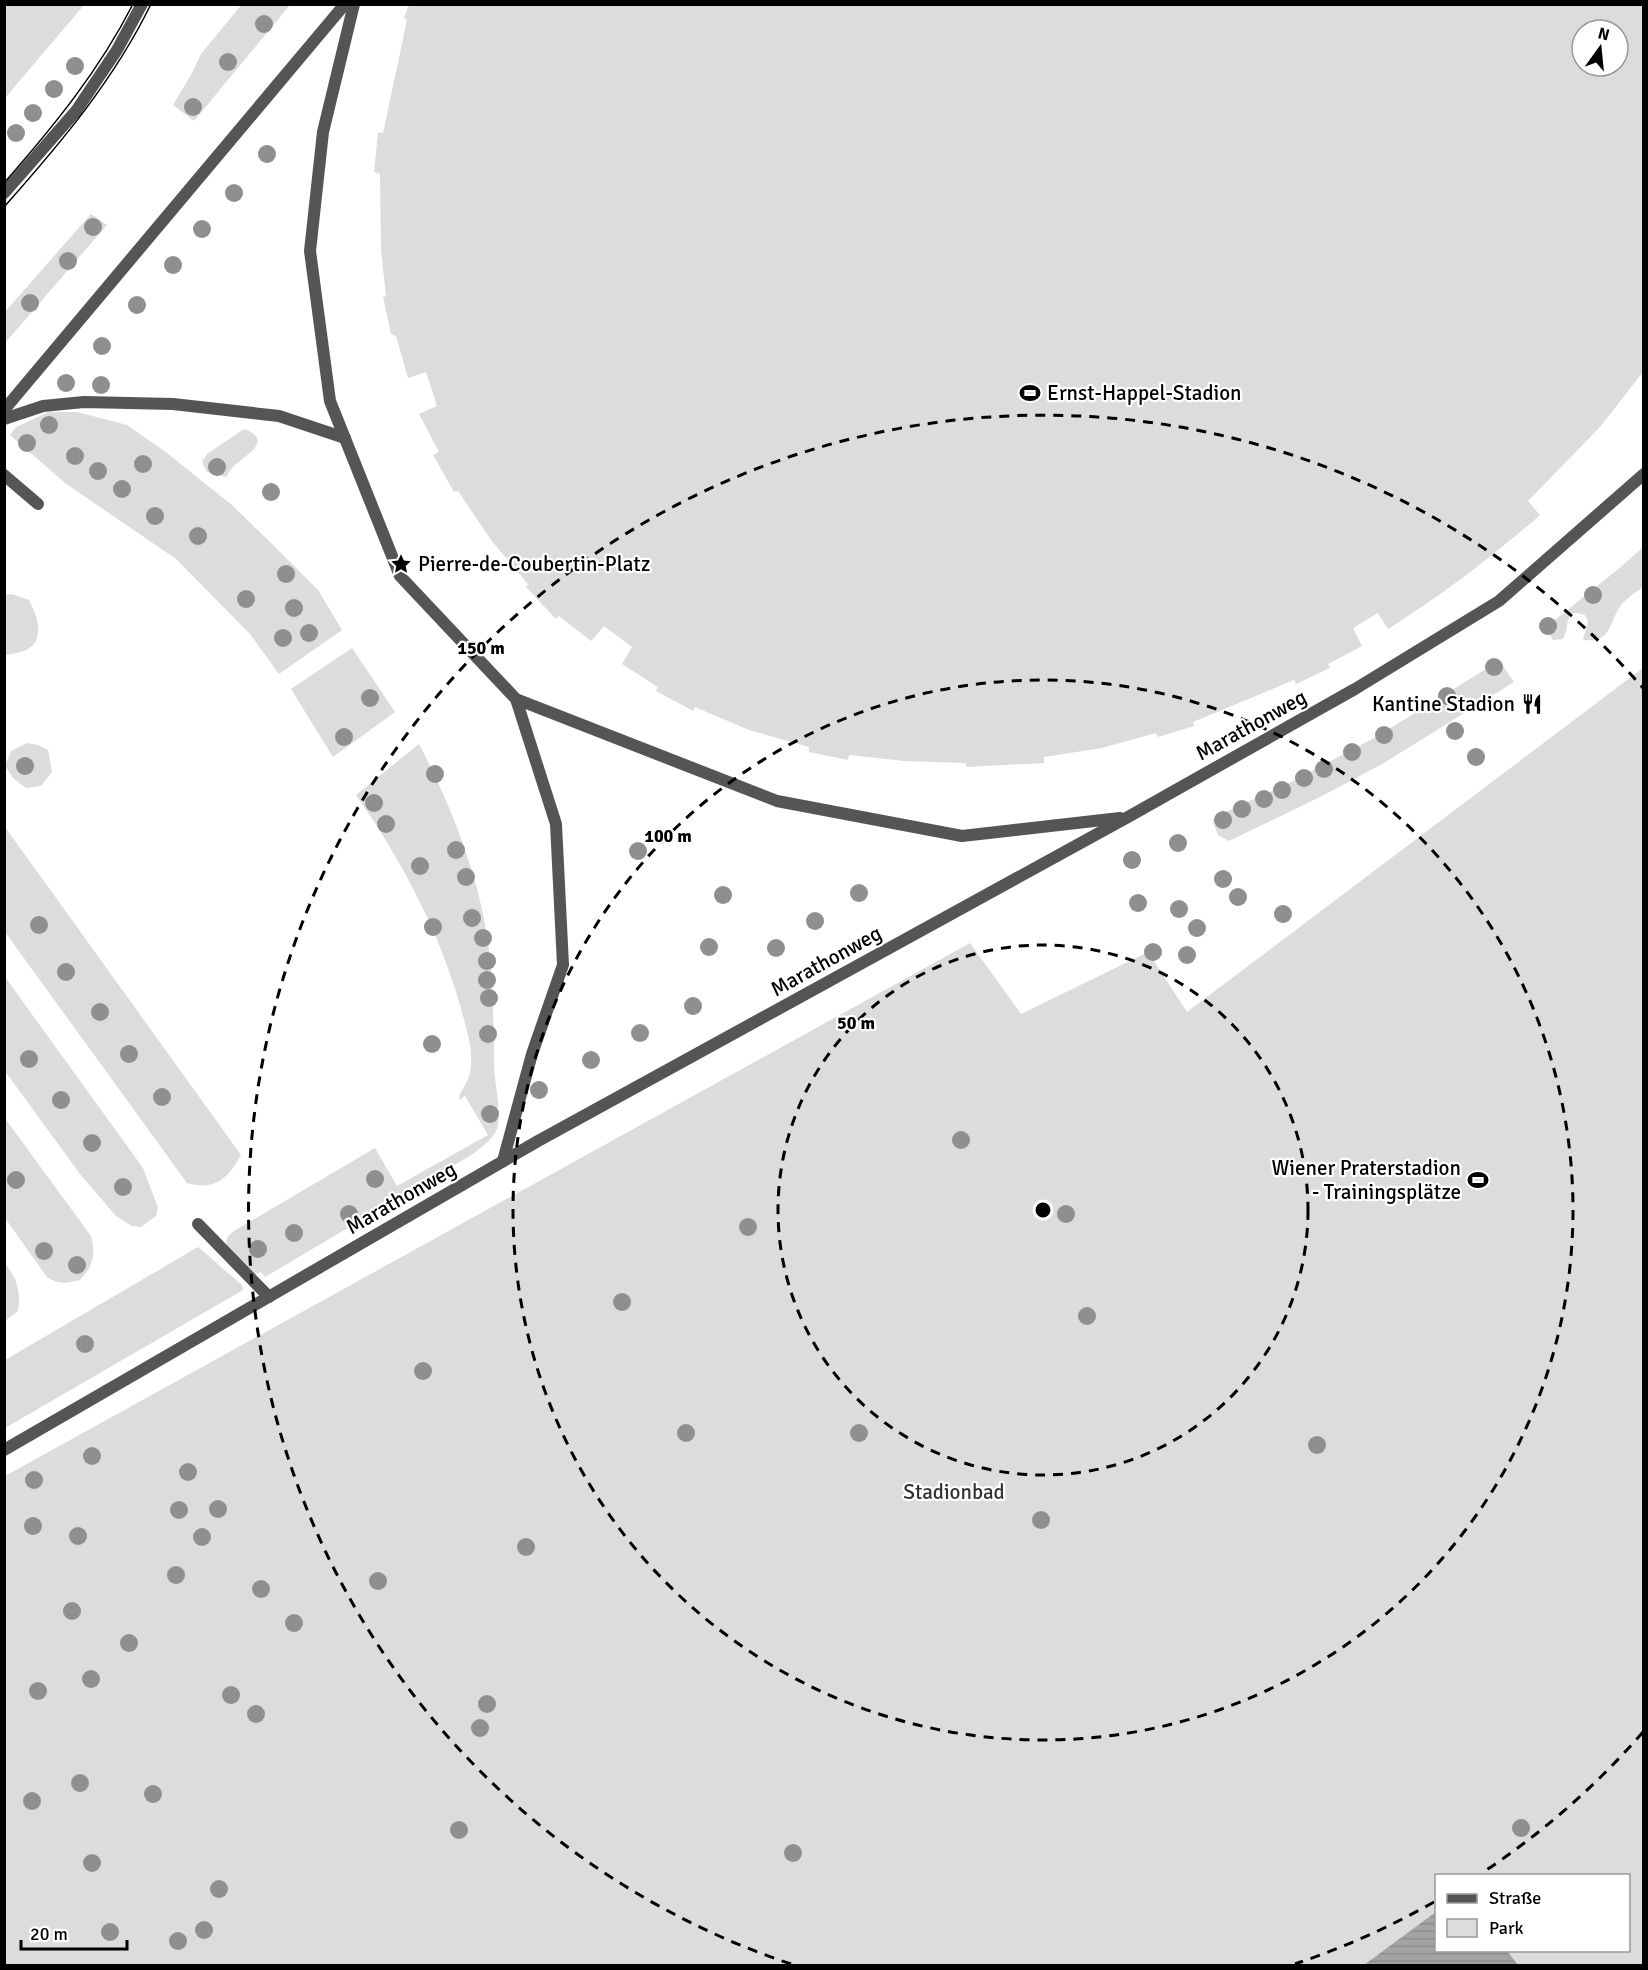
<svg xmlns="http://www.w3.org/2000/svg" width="1648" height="1970" font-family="Signika,sans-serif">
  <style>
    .green { fill: #dcdcdc; fill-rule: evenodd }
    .water { fill: url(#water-rules) }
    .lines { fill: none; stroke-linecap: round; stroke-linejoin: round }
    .lane { stroke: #555; stroke-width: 12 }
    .street { stroke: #555; stroke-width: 12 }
    .tram { stroke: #000; stroke-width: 1.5 }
    .tree { fill: #8f8f8f }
    .ring { fill: none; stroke: #000; stroke-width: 3; stroke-dasharray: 10 8 }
    .labels { text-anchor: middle; stroke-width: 4.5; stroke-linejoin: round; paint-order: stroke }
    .poi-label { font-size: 21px; fill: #000; stroke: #fff; text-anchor: start }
    .street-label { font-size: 21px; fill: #000; stroke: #fff }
    .park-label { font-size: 21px; fill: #333; stroke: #fff }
    .centre { fill: #000; stroke: #fff; stroke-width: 3 }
    .ring-label { font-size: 18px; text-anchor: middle; font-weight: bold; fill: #000; stroke: #fff; stroke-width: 4.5; stroke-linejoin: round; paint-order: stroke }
  </style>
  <defs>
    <pattern id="water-rules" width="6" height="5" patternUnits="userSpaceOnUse" patternTransform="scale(1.5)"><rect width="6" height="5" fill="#a3a3a3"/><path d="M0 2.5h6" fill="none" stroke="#8b8b8b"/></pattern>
  </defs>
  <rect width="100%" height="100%" fill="#fff"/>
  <g class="green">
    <path d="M242 4 290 5 194 121 173 105 192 73 201 54Z"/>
    <path d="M4 5H84L5 98H4Z"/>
    <path d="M409 5H1643V372L1600 427 1528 501 1540 515C1492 557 1442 595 1388 629L1378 613 1353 628 1362 646 1328 664 1330 668 1296 684 1294 680 1193 722 1194 726 1158 737 1156 733 1102 748 1044 757V763L967 767 965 763 904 761 849 755 848 760 809 752V747L749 730 695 707 693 711 656 691 658 687 622 664 632 647 604 626 591 641 559 616 556 619 526 587 528 584 491 540 458 491 454 492 433 455 439 452 419 414 437 406 426 372 408 378 396 336 391 334 383 297 386 296 381 250 380 174 374 172 378 132 383 133 407 20 404 18ZM1582 30H1618V66H1582Z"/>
    <path d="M91 214 107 225 5 343V312Z"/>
    <path d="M49 412H77L127 425 167 453 233 506 271 543 318 590 342 630 279 674 250 634 176 559 65 483 10 435 16 427Z"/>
    <path d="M244 429C275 440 245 456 235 465 231 468 229 473 226 477L207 472 202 462 207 454Z"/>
    <path d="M1643 547V587C1636 592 1627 598 1621 605 1608 624 1612 643 1583 640L1588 621 1585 615 1577 613 1570 614C1566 622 1568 631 1563 639L1553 640 1545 628 1622 566Z"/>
    <path d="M12 594 29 600C37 615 47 642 24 651 18 653 11 654 5 655V595Z"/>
    <path d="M352 648 395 712 333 757 291 689Z"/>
    <path d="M1494 664 1503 666 1514 682 1384 763 1322 796 1229 841 1218 835 1213 822 1215 817 1289 783 1376 737Z"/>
    <path d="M1643 668V1965H5V1476L970 943 1021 1014 1148 952 1187 1012ZM1436 1876H1628V1950H1436Z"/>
    <path d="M27 743 38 745 48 750 52 772 41 786 26 788 13 778 5 766 11 751Z"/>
    <path d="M419 744C451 805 481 881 489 950 493 988 494 1026 494 1064 494 1080 503 1118 496 1131 491 1141 481 1147 473 1154L265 1277 261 1272 255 1274 227 1247C225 1239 228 1235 234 1231L375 1148 397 1186 488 1135 465 1096 459 1100C459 1092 465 1087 468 1079 470 1074 471 1067 471 1061 472 1045 466 1028 462 1012 441 934 402 861 356 795Z"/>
    <path d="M5 827 241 1155C228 1179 214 1191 187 1183L5 932Z"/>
    <path d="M5 977 143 1168 158 1208 156 1216 141 1227 132 1226 116 1216 80 1174 5 1071Z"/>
    <path d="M4 1117 91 1236C96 1255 93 1266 80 1280 67 1283 59 1285 47 1277L5 1218Z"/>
    <path d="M198 1247 242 1285 243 1290 5 1428V1360Z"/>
    <path d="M4 1262C17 1279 21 1290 18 1311L5 1321Z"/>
  </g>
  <path class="water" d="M1436 1912V1950L1507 1951 1518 1965H1364Z"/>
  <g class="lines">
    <g class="lane">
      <path d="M4 475 38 504"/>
      <path d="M198 1224 269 1297"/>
    </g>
    <g class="street">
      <path d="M354 4 323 132 310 251 330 401 400 576 516 699 777 801 962 836 1120 818"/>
      <path d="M4 193 76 111 117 50 142 4"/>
      <path d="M4 410 345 4"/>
      <path d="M4 419 43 406 84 402 173 404 279 416 345 438"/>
      <path d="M503 1161 532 1054 563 965 556 824 516 699"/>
      <path d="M4 1450 538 1141 1128 817 1355 689 1499 601 1644 474"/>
    </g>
    <g class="tram">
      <path d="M4 183C53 127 99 71 133 4"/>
      <path d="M4 207C60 144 114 80 151 4"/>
    </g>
  </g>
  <g class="tree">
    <circle cx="264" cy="24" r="9"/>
    <circle cx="228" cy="62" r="9"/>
    <circle cx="75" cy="66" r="9"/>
    <circle cx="54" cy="89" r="9"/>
    <circle cx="193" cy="107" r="9"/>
    <circle cx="33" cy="113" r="9"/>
    <circle cx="16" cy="133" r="9"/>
    <circle cx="267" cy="154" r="9"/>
    <circle cx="234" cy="193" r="9"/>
    <circle cx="93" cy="227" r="9"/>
    <circle cx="202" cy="229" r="9"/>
    <circle cx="68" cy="261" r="9"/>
    <circle cx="173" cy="265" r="9"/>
    <circle cx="30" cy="303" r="9"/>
    <circle cx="137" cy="305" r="9"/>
    <circle cx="102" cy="346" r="9"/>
    <circle cx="66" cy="383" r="9"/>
    <circle cx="101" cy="385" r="9"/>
    <circle cx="49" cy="425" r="9"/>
    <circle cx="27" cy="443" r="9"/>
    <circle cx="75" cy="456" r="9"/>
    <circle cx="143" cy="464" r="9"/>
    <circle cx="217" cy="467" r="9"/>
    <circle cx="98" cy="471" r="9"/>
    <circle cx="122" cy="489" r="9"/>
    <circle cx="271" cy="492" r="9"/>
    <circle cx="155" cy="516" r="9"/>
    <circle cx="198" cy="536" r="9"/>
    <circle cx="286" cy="574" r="9"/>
    <circle cx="1593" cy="595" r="9"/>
    <circle cx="246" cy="599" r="9"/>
    <circle cx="294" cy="608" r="9"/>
    <circle cx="1548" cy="626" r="9"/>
    <circle cx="309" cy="633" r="9"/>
    <circle cx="283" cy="638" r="9"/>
    <circle cx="1494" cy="667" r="9"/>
    <circle cx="1447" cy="696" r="9"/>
    <circle cx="370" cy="698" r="9"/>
    <circle cx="1455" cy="731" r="9"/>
    <circle cx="1384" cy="735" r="9"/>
    <circle cx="344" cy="737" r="9"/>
    <circle cx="1352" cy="752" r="9"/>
    <circle cx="1476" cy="757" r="9"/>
    <circle cx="25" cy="766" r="9"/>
    <circle cx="1324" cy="769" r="9"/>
    <circle cx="435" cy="774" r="9"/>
    <circle cx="1304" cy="778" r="9"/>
    <circle cx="1282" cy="790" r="9"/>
    <circle cx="1264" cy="799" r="9"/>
    <circle cx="374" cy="803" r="9"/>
    <circle cx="1242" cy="809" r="9"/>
    <circle cx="1223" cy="820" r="9"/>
    <circle cx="386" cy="824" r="9"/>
    <circle cx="1178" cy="843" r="9"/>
    <circle cx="456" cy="850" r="9"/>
    <circle cx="638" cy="851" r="9"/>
    <circle cx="1132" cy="860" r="9"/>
    <circle cx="420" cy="866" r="9"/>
    <circle cx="466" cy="877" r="9"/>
    <circle cx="1223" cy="879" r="9"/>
    <circle cx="859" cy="893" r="9"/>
    <circle cx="723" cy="895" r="9"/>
    <circle cx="1238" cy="897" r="9"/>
    <circle cx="1138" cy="903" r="9"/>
    <circle cx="1179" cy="909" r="9"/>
    <circle cx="1283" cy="914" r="9"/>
    <circle cx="472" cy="918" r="9"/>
    <circle cx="815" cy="921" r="9"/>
    <circle cx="39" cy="925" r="9"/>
    <circle cx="433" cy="927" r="9"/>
    <circle cx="1197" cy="928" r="9"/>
    <circle cx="483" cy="938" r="9"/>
    <circle cx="709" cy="947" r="9"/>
    <circle cx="776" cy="948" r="9"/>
    <circle cx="1153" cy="952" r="9"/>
    <circle cx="1187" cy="955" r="9"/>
    <circle cx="487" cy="961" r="9"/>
    <circle cx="66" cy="972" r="9"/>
    <circle cx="487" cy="980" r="9"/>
    <circle cx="489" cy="998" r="9"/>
    <circle cx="693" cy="1006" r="9"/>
    <circle cx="100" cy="1012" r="9"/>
    <circle cx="640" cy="1033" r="9"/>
    <circle cx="488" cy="1034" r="9"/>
    <circle cx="432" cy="1044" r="9"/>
    <circle cx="129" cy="1054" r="9"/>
    <circle cx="29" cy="1059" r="9"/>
    <circle cx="591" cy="1060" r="9"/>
    <circle cx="539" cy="1090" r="9"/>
    <circle cx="162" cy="1097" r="9"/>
    <circle cx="61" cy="1100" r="9"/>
    <circle cx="490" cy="1114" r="9"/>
    <circle cx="961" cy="1140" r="9"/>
    <circle cx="92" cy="1143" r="9"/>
    <circle cx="375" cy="1179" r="9"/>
    <circle cx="16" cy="1180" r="9"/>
    <circle cx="123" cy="1187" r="9"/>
    <circle cx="349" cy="1214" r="9"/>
    <circle cx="1066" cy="1214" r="9"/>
    <circle cx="748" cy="1227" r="9"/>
    <circle cx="294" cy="1233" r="9"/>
    <circle cx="258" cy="1249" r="9"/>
    <circle cx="44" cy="1251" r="9"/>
    <circle cx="77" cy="1265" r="9"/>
    <circle cx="622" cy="1302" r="9"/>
    <circle cx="1087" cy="1316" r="9"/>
    <circle cx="85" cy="1344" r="9"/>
    <circle cx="423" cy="1371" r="9"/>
    <circle cx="686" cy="1433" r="9"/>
    <circle cx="859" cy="1433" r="9"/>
    <circle cx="1317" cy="1445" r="9"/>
    <circle cx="92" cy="1456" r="9"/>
    <circle cx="188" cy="1472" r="9"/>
    <circle cx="34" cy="1480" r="9"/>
    <circle cx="218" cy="1509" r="9"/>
    <circle cx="179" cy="1510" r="9"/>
    <circle cx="1041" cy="1520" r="9"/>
    <circle cx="33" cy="1526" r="9"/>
    <circle cx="78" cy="1536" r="9"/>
    <circle cx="202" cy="1537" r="9"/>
    <circle cx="526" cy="1547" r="9"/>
    <circle cx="176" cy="1575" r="9"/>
    <circle cx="378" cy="1581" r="9"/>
    <circle cx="261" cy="1589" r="9"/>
    <circle cx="72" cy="1611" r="9"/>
    <circle cx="294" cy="1623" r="9"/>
    <circle cx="129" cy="1643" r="9"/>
    <circle cx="91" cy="1679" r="9"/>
    <circle cx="38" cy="1691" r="9"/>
    <circle cx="231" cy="1695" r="9"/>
    <circle cx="487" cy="1704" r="9"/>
    <circle cx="256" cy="1714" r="9"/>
    <circle cx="480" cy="1728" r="9"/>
    <circle cx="80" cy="1783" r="9"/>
    <circle cx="153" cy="1794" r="9"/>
    <circle cx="32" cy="1801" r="9"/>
    <circle cx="1521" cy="1828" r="9"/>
    <circle cx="459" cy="1830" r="9"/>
    <circle cx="793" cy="1853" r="9"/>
    <circle cx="92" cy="1863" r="9"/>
    <circle cx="219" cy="1889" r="9"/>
    <circle cx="204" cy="1930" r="9"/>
    <circle cx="110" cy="1932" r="9"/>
    <circle cx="178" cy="1941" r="9"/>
  </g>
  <g class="ring">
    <circle cx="1043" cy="1210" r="265"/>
    <circle cx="1043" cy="1210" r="530"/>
    <path d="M1643 1732A795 795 0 0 1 1482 1873M1434 1902A795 795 0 0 1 1295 1964M791 1964A795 795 0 1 1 1643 688"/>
  </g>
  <defs>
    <g id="stadium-bare" transform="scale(1.62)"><path d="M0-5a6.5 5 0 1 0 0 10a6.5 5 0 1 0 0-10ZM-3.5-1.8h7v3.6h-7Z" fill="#000" stroke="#fff" stroke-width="2.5" paint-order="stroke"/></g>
    <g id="sight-bare" transform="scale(1.62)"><path d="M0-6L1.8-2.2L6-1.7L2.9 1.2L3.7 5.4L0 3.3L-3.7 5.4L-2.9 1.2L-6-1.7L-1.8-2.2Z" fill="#000" stroke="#fff" stroke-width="2.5" paint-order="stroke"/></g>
    <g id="restaurant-bare" transform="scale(1.62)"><path d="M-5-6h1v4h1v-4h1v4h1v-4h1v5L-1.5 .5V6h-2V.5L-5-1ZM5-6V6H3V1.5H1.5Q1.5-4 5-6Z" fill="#000" stroke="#fff" stroke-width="2.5" paint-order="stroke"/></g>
  </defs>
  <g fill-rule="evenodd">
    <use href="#stadium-bare" x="1030" y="393"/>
    <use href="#sight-bare" x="401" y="564"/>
    <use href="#restaurant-bare" x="1532" y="704"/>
    <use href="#stadium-bare" x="1478" y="1180"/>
  </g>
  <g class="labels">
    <g class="poi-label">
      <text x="1047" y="400">Ernst-Happel-Stadion</text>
      <text x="418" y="571">Pierre-de-Coubertin-Platz</text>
      <text x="1515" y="711" text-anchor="end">Kantine Stadion</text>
      <text x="1461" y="1175" text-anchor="end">Wiener Praterstadion<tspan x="1461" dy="24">- Trainingsplätze</tspan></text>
    </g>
    <g class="street-label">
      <text transform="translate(1251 725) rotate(-29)" y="7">Marathonweg</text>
      <text transform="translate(826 961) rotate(-29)" y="7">Marathonweg</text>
      <text transform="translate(401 1198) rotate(-30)" y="7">Marathonweg</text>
    </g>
    <g class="park-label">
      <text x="954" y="1499">Stadionbad</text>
    </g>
  </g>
  <circle cx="1043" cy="1210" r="9" class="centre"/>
  <g class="ring-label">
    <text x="481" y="654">150 m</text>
    <text x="668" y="842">100 m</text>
    <text x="856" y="1029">50 m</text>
  </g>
  <rect width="1648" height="1970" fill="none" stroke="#000000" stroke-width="12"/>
  <rect x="1435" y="1874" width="195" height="78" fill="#ffffff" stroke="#999999" stroke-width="1.5"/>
  <rect x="1447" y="1894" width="30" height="9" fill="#555555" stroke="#999999" stroke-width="1.5"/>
  <text x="1489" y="1904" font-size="18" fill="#000000">Straße</text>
  <rect x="1447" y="1919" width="30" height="18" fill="#dcdcdc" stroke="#999999" stroke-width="1.5"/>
  <text x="1489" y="1934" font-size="18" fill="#000000">Park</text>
  <g transform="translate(1600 48) rotate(15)"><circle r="28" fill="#ffffff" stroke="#999999" stroke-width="1.5"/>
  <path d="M0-4.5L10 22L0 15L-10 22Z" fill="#000000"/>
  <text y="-9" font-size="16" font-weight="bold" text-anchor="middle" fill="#000000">N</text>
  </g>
  <path d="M21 1940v9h106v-9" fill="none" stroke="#000000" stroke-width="3"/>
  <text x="30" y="1940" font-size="18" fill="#000000" stroke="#ffffff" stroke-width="4.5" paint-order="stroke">20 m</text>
</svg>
